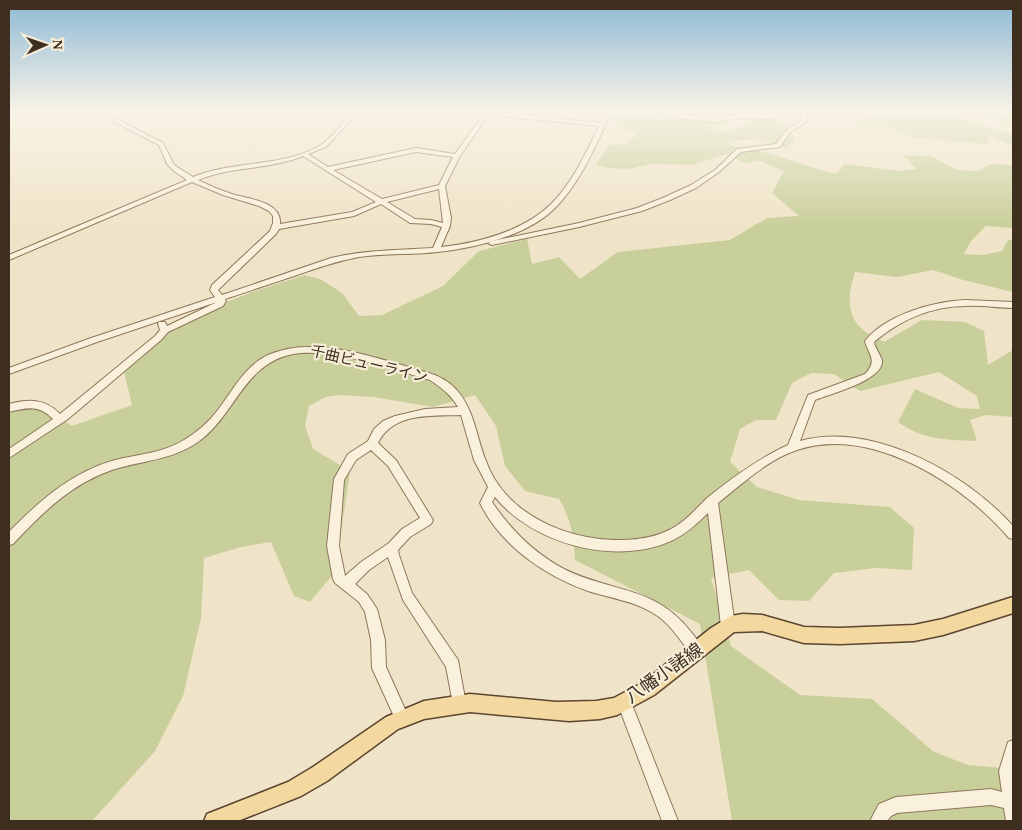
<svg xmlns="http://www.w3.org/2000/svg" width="1022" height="830" font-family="'Times New Roman','Noto Sans JP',serif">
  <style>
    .green { fill: #c9cf9b }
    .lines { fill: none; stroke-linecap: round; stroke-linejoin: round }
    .minor-casing { stroke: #8d765c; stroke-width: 2 }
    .major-casing { stroke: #5b4430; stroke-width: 3 }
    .minor { fill: #faf1dc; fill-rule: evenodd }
    .major { fill: #f3d9a0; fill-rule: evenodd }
    .labels { text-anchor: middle; stroke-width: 4.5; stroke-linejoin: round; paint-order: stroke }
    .street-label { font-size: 15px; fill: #3d2e20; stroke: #f7eed8 }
    .near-street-label { font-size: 18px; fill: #3d2e20; stroke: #f7eed8 }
  </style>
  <rect width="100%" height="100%" fill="#f0e4c8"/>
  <g class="green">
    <path d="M608 111H643L644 114H667L669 111H686L695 119 721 121 730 125 710 128C722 137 737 127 750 124L737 113C761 115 773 116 792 132L794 143 785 148 760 139 727 141 730 145 771 154 830 173H837L845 164 899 171 917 169 902 155 931 156 957 170 979 171 990 164 1013 165V228L986 226 971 241 964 254 984 255 1002 251 1008 240H1013V292L963 280 933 270 897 277 855 272C849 290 845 314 861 328 867 334 877 338 884 342L922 320 965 322 984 331 988 365 1013 350V417L986 415 970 420 977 441C949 440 922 440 898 422L915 389 958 408 980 409 977 396 939 372 860 391 834 374 811 373 792 383 776 420H756L740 429 730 462 757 487 799 500 890 507 914 528 912 570 876 568 834 573 809 601 779 600 749 570 711 578 731 646 800 695 872 699 934 752 968 765 1013 769V821H732L700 624 575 560C574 537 571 519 559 499L525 491 505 466 496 426 475 395 433 407 373 397 340 395 326 397 309 406 305 426 313 449 350 471 341 532 334 557 336 571 310 602 294 596 271 542 241 547 204 558 201 618 183 696 155 751 92 821H9V407L41 405 72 426 132 405 124 372 171 330 216 306 255 291 305 275 322 280 342 293 359 316 382 315 443 286 479 251 527 239 532 264 559 257 580 279 618 252 730 240 767 218 799 216 772 193 784 171 757 160 747 164 726 154 693 165 653 164 628 169 609 168 595 165 610 145 627 144 637 134 619 128 609 119 613 114Z"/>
    <path d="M907 111C915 112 924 114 932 113 944 111 952 110 962 119L1013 134V146L990 136 986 144 911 137 889 128 861 125 857 120 885 112Z"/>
    <path d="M972 111H1013V124L1000 122Z"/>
  </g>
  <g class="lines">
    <g class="minor-casing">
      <g id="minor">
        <path d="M102 111H108L115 118 163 143 174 165 193 177C233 160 282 168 321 145 330 140 345 120 353 111H359L326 147 308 154 328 167 416 148 455 154 483 115 459 111H491L600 123 606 111H612C596 144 582 180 557 206 530 235 476 248 438 252 412 255 385 253 359 257 337 261 317 268 297 275 273 283 249 291 225 299L226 301 223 306 168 332 161 340 68 419 9 458V449L53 419C38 404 27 408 9 412V404C28 399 45 398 60 414L155 336 160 330 158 324 159 322H165L167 326 217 302 97 342 9 374V368L91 338 215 297 210 290 212 285 270 231 273 223V216L269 211 259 206 223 195 192 182 9 260V255L187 180 174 171 167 164 159 145 111 120ZM488 115 599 126C586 153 572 184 550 205 523 231 478 243 441 247L450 226 451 218 445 186 460 156ZM416 152 453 157 439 185 382 199 333 170ZM303 156 376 202 352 212 280 224C282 202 250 199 235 195 222 191 210 186 198 180 231 166 269 170 303 156ZM439 189 443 223 431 220 415 219 387 202ZM381 204 410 223 431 224 442 227 433 248C399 250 365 250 331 258L222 295 218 290 276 234 279 229 354 216Z"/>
        <path d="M654 111 715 118 743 114 770 115 782 111H791L771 119 743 118 715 122 678 118Z"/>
        <path d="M800 111H806L808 117 807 122 790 132 780 147 741 152 719 172 696 188 670 200 642 211 579 227 492 245 488 243 492 241 579 223 637 208 665 197 691 185 715 170 737 149 776 144 786 130 801 121 802 117Z"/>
        <path d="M966 300 1013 302V308C998 308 982 305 966 306 932 306 900 320 874 342 875 348 880 354 882 360 885 380 830 394 815 400L800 441C872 421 966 473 1013 526V539L1009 538C963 484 871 425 797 450 767 460 742 484 718 503L735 626 733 631 728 633 723 631 721 626 708 513C697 524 686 534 671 541 615 566 533 544 495 497L492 502C511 530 534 553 564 569 612 593 655 585 691 632 696 638 701 644 704 651L702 656 697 658 692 656C681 641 670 623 653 613 634 601 610 598 588 591 545 576 501 546 480 503L488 487 474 460 461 415C432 416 393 412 378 443L396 460 433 520 431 524 410 537 398 550 399 555 412 593 458 660 466 704 464 709 459 711 454 709 446 667 403 600 388 557 369 570 355 584 367 594 377 609 385 640 386 667 409 718 407 723 402 725 397 723 372 668 371 640 365 612 359 602 335 583 333 579 327 546 334 479 348 454 368 441 374 429 383 421 395 416 425 409 458 407C451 395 442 388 430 380 392 369 332 347 293 354 244 363 235 416 198 442 170 461 143 460 112 470 71 484 42 513 13 544L9 545V532C40 500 72 472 115 460 139 454 163 453 184 440 197 432 208 423 217 411 233 391 243 367 268 355 280 350 294 347 306 347 339 346 374 357 405 366 416 370 428 372 437 376 446 380 454 386 460 394 475 414 477 439 486 461 505 514 566 540 619 540 642 540 665 536 683 521 692 514 699 506 707 498 732 478 759 458 788 445L808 395 865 374C878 360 869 356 865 341 885 315 934 301 966 300ZM371 450 388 466 420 518 402 529 389 543 361 562 345 576 339 546 344 480 356 460Z"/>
        <path d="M624 695 629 697 678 821H662L617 702 619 697Z"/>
        <path d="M1013 740V821H1006L1004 808 991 805 897 813 891 816 887 821H870L879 804 896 797 991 789 1002 792 999 771 1008 742Z"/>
      </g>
    </g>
    <g class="major-casing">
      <path id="major" d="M1013 597V613L943 635 914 641 840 644 804 643 762 631 734 632 654 695 617 715 600 719 569 721 470 712 424 719 398 729 327 781 301 796 238 821H204L207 814 288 782 313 767 386 717 424 701 470 694 556 702 596 701 614 698 642 683 711 628 731 616 743 614 762 615 804 627 840 628 914 625 943 619Z"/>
    </g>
    <use href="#minor" class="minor"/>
    <use href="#major" class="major"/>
  </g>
  <linearGradient id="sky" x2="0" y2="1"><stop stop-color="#8fbad6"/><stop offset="0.49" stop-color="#f8f3e6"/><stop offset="1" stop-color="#f8f3e6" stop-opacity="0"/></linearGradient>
  <rect width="1022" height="227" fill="url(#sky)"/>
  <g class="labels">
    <g class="street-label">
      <text transform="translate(369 364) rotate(13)" y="5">千曲ビューライン</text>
    </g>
    <g class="near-street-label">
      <text transform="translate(664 673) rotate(-35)" y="6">八幡小諸線</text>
    </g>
  </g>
  <rect width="1022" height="830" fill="none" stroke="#3d2e20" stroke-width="20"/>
  <g transform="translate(45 45) rotate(88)" stroke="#f7eed8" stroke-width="4" paint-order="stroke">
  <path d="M0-4L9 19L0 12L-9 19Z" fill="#3d2e20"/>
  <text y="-8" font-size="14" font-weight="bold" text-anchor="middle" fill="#3d2e20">N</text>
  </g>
</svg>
